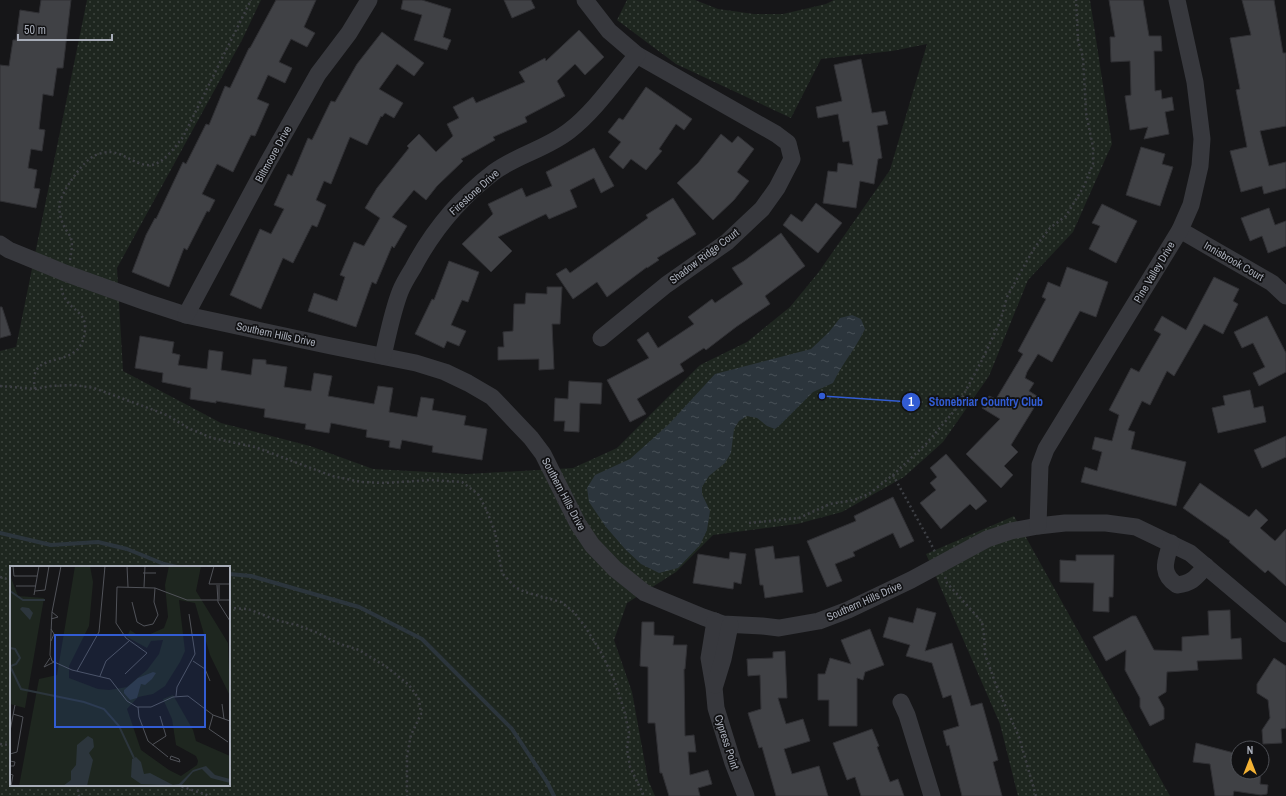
<svg xmlns="http://www.w3.org/2000/svg" width="1286" height="796" font-family="'Archivo Narrow',sans-serif">
  <style>
    .grass { fill: url(#grass-dots); fill-rule: evenodd }
    .water { fill: url(#water-ripples) }
    .lines { fill: none; stroke-linecap: round; stroke-linejoin: round }
    .stream { stroke: #2c353c; stroke-width: 4 }
    .building { fill: #404145; stroke: #303034 }
    .path { stroke: #3d3f44; stroke-width: 2.5; stroke-dasharray: 2 3; stroke-linecap: butt }
    .minor { stroke: #37383d; stroke-width: 17 }
    .labels { text-anchor: middle; stroke-width: 3.5; stroke-linejoin: round; paint-order: stroke }
    .street-label { font-size: 11px; fill: #a8adb8; stroke: #111113 }
    .inset-river { fill: none; stroke: #2c353c; stroke-width: 2 }
    .inset-road { fill: none; stroke: #505258; stroke-width: 1 }
    .view { fill: #325cd3; fill-opacity: 0.15; stroke: #325cd3; stroke-width: 2 }
    .inset-edge { fill: none; stroke: #a8adb8; stroke-width: 2 }
    .leader { fill: none; stroke: #325cd3; stroke-width: 1.5 }
    .callout-dot { fill: #325cd3; stroke: #111113; stroke-width: 1.5 }
    .mark-label { font-size: 12px; text-anchor: middle; font-weight: bold; fill: #fff }
    .callout-label { font-size: 12px; text-anchor: middle; font-weight: bold; fill: #325cd3; stroke: #111113; stroke-width: 3.5; stroke-linejoin: round; paint-order: stroke }
  </style>
  <defs>
    <pattern id="grass-dots" width="8" height="8" patternUnits="userSpaceOnUse"><rect width="8" height="8" fill="#1e261f"/><path d="M2 2h.1M6 6h.1" fill="none" stroke="#3c433d" stroke-width="1.8" stroke-linecap="round"/></pattern>
    <pattern id="water-ripples" width="26" height="14" patternUnits="userSpaceOnUse"><rect width="26" height="14" fill="#2c353c"/><path d="M2 4q2-2 4 0t4 0M15 11q2-2 4 0t4 0" fill="none" stroke="#485056"/></pattern>
  </defs>
  <rect width="100%" height="100%" fill="#161618"/>
  <g class="grass">
    <path d="M87 0H261L242 40 117 268 123 371 221 423 310 446 373 469 467 474 573 468 617 448 700 365 747 342 790 307 818 273 890 170 927 44 892 51 821 59 791 118 676 64 617 20 627 0H695L718 9 754 14H783L826 4 834 0H1090L1112 144 1073 232 1028 280 989 376 943 442 904 477 842 512 797 524 713 535 676 572 627 603 614 640 632 692 648 780 655 796H0V351L16 347ZM11 567H229V785H11Z"/>
    <path d="M1014 516 1170 796H1018L1000 724 926 554Z"/>
  </g>
  <path class="water" d="M852 315 861 319 865 329C856 348 842 364 833 383L813 392 780 425 775 429 767 426 757 418 747 416 739 421 734 429 731 453 725 463 709 476 702 487V494L710 511 707 530 700 545 678 568 659 573 641 564 625 549 606 527 589 502 587 488 595 475 630 459 669 424 715 374 811 349 829 332 840 318Z"/>
  <g class="lines">
    <g class="stream">
      <path d="M0 533 51 545 98 542 127 549 164 564 177 567"/>
      <path d="M229 574 251 576 359 607 422 639 512 729 547 782 554 796"/>
    </g>
  </g>
  <g class="building">
    <path d="M41 0H71L63 68H57L53 96 43 94 39 129 45 130 42 151 31 149 28 168 37 170 34 188 40 189 36 208 0 201V65L9 66 13 40H16L20 10 39 13Z"/>
    <path d="M276 0H316L304 27 315 33 307 47 291 39 279 62 292 68 285 83 268 75 257 99 269 104 255 136 251 135 233 172 217 164 202 194 215 200 209 212 207 211 187 250 184 248 169 287 132 272 146 235 155 218 156 219 183 162 186 164 206 124 209 125 225 86 230 88 249 48H250Z"/>
    <path d="M403 0H422L451 9 443 37 451 40 447 50 414 40 422 15 401 9Z"/>
    <path d="M504 0H531L535 8 512 18Z"/>
    <path d="M1109 0H1143L1149 36H1161L1162 51H1154L1155 91 1161 90 1162 99 1172 97 1174 110 1165 112 1169 134 1144 139 1148 127 1130 130 1125 96 1131 95 1130 61 1111 62 1110 37H1115Z"/>
    <path d="M1242 0H1274L1283 53H1286V126L1260 131 1269 166 1286 162V188L1264 194 1262 186 1241 192 1230 151 1247 147 1236 90 1240 89 1230 38 1251 35Z"/>
    <path d="M579 30 604 57 585 75 575 64 557 81 565 96 525 117 527 122 493 137 495 140 461 159 463 161 437 186 426 200 414 190 392 217 407 226 394 248 392 246 376 284 372 282 356 327 308 311 314 293 337 301 345 277 340 275 354 242 364 246 380 218 365 208 377 188 409 148 407 146 419 134 436 152 453 136 447 124 459 118 453 107 473 97 476 103 525 82 519 72 545 58 546 61Z"/>
    <path d="M382 32 424 63 414 76 397 64 379 89 403 103 394 118 385 113 382 117 381 116 367 145 350 137 331 184 324 181 316 200 326 205 317 227 312 225 293 263 283 258 261 309 230 295 260 229 271 234 284 209 274 205 288 174 292 176 308 138 312 140 331 101 335 102 357 64Z"/>
    <path d="M861 59 872 113 885 111 888 124 877 126 882 158 878 159 874 184 860 181 856 208 823 203 828 171 837 172 838 163 853 165 849 141 843 142 838 114 818 118 816 107 842 101 834 65Z"/>
    <path d="M646 87 692 119 684 130 676 124 659 149 662 151 646 170 631 159 623 169 609 157 621 142 608 132 619 118 623 120Z"/>
    <path d="M721 134 732 143 738 136 754 149 737 172 749 181 734 200 713 220 677 183 698 163Z"/>
    <path d="M1141 147 1165 154 1162 164 1173 167 1160 206 1126 195Z"/>
    <path d="M594 148 614 186 601 193 594 178 570 190 577 207 549 219 546 214 498 237 512 251 491 272 462 244 493 214 488 204 522 188 526 197 552 186 546 172Z"/>
    <path d="M673 198 696 234 657 258 659 260 647 268V267L607 297 597 282 573 299 556 274 566 268 570 273 648 218 646 215Z"/>
    <path d="M816 203 842 223 818 253 783 225 791 214 802 222Z"/>
    <path d="M1102 204 1137 221 1116 263 1089 249 1100 226 1092 223Z"/>
    <path d="M1269 208 1275 225 1286 221V246L1268 253 1262 236 1250 241 1241 218Z"/>
    <path d="M781 233 805 266 765 296 770 304 736 327 706 350 704 348 680 364 684 371 637 399 646 414 630 422 607 380 649 358 637 340 648 332 658 348 694 324 688 317 712 299 715 303 743 284 732 268 744 261Z"/>
    <path d="M449 261 479 272 468 302 462 300 451 325 466 331 459 346 447 341 444 348 415 334 432 299 434 300Z"/>
    <path d="M1067 267 1108 282 1096 317 1080 311 1052 362 1038 354 1027 372 1025 378 1034 383 1029 391 1040 398 1011 445 1018 452 1004 466 1013 475 1001 488 966 454 1000 419 982 408 989 396 996 399 1023 354 1018 351 1046 299 1042 297 1048 282 1060 287Z"/>
    <path d="M1214 277 1239 289 1233 301 1238 304 1223 334 1204 324 1174 376 1167 371 1150 405 1142 401 1128 430 1135 432 1131 449 1186 462 1176 506 1081 482 1085 467 1097 471 1102 452 1092 449 1095 437 1112 441 1119 415 1109 410 1131 368 1139 372 1161 334 1154 330 1162 316 1186 330Z"/>
    <path d="M547 287H562L560 324H552L554 369 539 370V359L498 360V347H504L503 332 513 331 514 304H525L526 293 547 294Z"/>
    <path d="M0 307H2L11 335 0 338Z"/>
    <path d="M1267 316 1286 353V372L1259 386 1253 373 1265 367 1253 343 1242 348 1234 332Z"/>
    <path d="M140 336 174 342 172 353 180 355 178 365 207 369 209 350 223 352 221 370 251 375 253 359 266 360V364L287 367 284 387 311 391 314 373 332 376 328 396 374 404 378 386 393 388 389 412 417 417 421 397 434 399 432 410 466 416 464 425 487 429 482 460 432 452 433 446 402 440 400 449 389 447 390 441 366 437 367 430 331 423 329 433 305 429 306 424 264 417 265 409 216 401V403L190 399 191 388 162 382 163 373 135 368Z"/>
    <path d="M569 381 602 383 601 404 580 403 579 432 564 431 565 421H554L555 398 568 399Z"/>
    <path d="M1250 390 1254 408 1263 406 1266 422 1218 433 1212 408 1225 405 1223 396Z"/>
    <path d="M1286 436V457L1262 468 1254 450Z"/>
    <path d="M946 454 987 501 976 510 970 504 941 529 920 503 936 490 930 483 937 477 930 468Z"/>
    <path d="M1200 483 1249 517 1256 509 1268 520 1260 528 1275 541 1286 529V586L1268 570 1265 573 1229 542 1230 541 1183 508Z"/>
    <path d="M893 497 914 541 900 548 893 533 853 552 855 556 835 564 842 581 827 587 807 541 856 521 854 516Z"/>
    <path d="M773 546 775 559 799 556 803 592 765 598 763 585H760L755 549Z"/>
    <path d="M730 552 746 554 741 584 734 582 733 589 693 583 698 554 729 559Z"/>
    <path d="M1076 555H1114L1113 597H1109V612L1093 611 1094 583 1060 582V560L1076 561Z"/>
    <path d="M917 608 936 613 925 651 952 643 971 706 982 703 998 760 993 762 1002 796H962L949 745 947 746 943 731 959 726 951 695 943 698 932 663 906 656 910 645 883 637 889 617 913 623Z"/>
    <path d="M1230 610 1231 639 1241 638 1242 659 1197 661 1198 670 1167 672 1166 692 1158 697 1164 708V719L1150 726 1140 707V698L1125 670 1126 650 1106 661 1093 637 1132 616H1136L1154 650 1182 651V637L1209 635 1208 611Z"/>
    <path d="M642 622H654V635L674 636 673 645H687L685 669H684L685 736 694 735 696 752H688L690 775 708 770 712 784 698 788 700 796H669L662 773H660L655 723H648V667L640 666Z"/>
    <path d="M870 629 884 665 865 672 863 680 857 678V726H829V700H818V674H825L830 658 851 664 841 640Z"/>
    <path d="M785 651 787 698H778L786 724 803 719 810 741 784 749 792 774 819 766 828 796H776L762 747 759 748 748 713 761 709 760 675 748 676 747 659 773 658V652Z"/>
    <path d="M1274 658 1286 666V728L1281 729 1282 743 1263 744 1262 730 1270 718 1268 700 1257 693V684Z"/>
    <path d="M872 729 879 746 877 747 890 782 898 779 904 796H861L855 777 847 780 833 743Z"/>
    <path d="M1196 743 1238 754V772H1261L1260 784 1268 785 1267 794 1261 795 1234 791 1233 796H1215L1210 764 1193 762Z"/>
  </g>
  <g class="lines">
    <g class="path">
      <path d="M70 260C71 253 73 246 71 238 70 235 67 232 65 228 61 221 58 210 60 202 63 190 83 161 94 156 97 154 105 152 109 152 124 152 137 167 152 165 165 162 175 147 183 137L251 0"/>
      <path d="M0 386 35 389 51 386 74 385 94 388 167 415 188 428 212 438 255 447 332 476 361 482 385 483 430 480 462 482 478 494 486 509 495 532 502 573 515 587 525 592 561 602 574 612 586 628 602 654 615 682 624 710 629 732 627 749 630 767 644 796"/>
      <path d="M35 389C34 383 33 377 36 371 45 353 84 367 85 328 86 312 69 309 64 296 62 293 62 290 61 287"/>
      <path d="M893 475 929 540 935 552"/>
      <path d="M749 523 799 518 830 504 854 500 869 494 893 475 926 444 956 409 981 362 1000 322 1007 297 1024 266 1035 247 1050 228 1066 216 1084 186 1093 164V147L1086 113 1083 57 1078 41 1076 0"/>
      <path d="M106 567H112"/>
      <path d="M0 577 11 580"/>
      <path d="M945 577 947 583 982 622 984 635 985 654 996 685 1019 737 1036 796"/>
      <path d="M229 608 248 609 279 621 297 625 318 633 337 643 359 650 388 668 409 685 419 699 421 714 411 735 407 756V796"/>
      <path d="M0 744 11 745"/>
      <path d="M77 785 79 796"/>
      <path d="M177 785 210 796"/>
    </g>
    <g class="minor">
      <path d="M585 0 609 31 637 55 776 134 788 143 792 159 777 188 762 209 727 242 666 285 601 338"/>
      <path d="M1180 230 1272 283 1286 296"/>
      <path d="M0 244 9 250 65 273 146 302 186 315 331 346 416 363 445 372 468 383 492 397 531 438 543 454 578 524 592 545 615 569 645 593 703 617 723 624 762 626 779 628 819 621 848 610 911 580 987 539 1011 531 1038 526 1065 523H1106L1136 527 1190 553 1286 634"/>
      <path d="M186 315 267 164 318 74 349 33 369 0"/>
      <path d="M383 356C388 335 392 313 400 292 403 284 408 276 413 268 433 230 460 198 494 172 517 155 546 149 569 131 595 111 615 81 637 55"/>
      <path d="M1038 526 1040 465 1046 449 1180 230 1191 205 1200 166 1202 139 1195 82 1177 0"/>
      <path d="M1171 543C1166 560 1159 573 1177 585 1193 583 1196 577 1206 566"/>
      <path d="M715 621 709 658 714 687 716 708 733 763 746 796"/>
      <path d="M715 685 723 659 730 625"/>
      <path d="M901 702 907 715 932 796"/>
    </g>
  </g>
  <g class="labels">
    <g class="street-label">
      <text transform="translate(273 154) rotate(-61)" y="4">Biltmoore Drive</text>
      <text transform="translate(474 192) rotate(-42)" y="4">Firestone Drive</text>
      <text transform="translate(704 256) rotate(-37)" y="4">Shadow Ridge Court</text>
      <text transform="translate(1234 261) rotate(30)" y="4">Innisbrook Court</text>
      <text transform="translate(1154 272) rotate(-59)" y="4">Pine Valley Drive</text>
      <text transform="translate(276 334) rotate(12)" y="4">Southern Hills Drive</text>
      <text transform="translate(564 494) rotate(62)" y="4">Southern Hills Drive</text>
      <text transform="translate(864 601) rotate(-24)" y="4">Southern Hills Drive</text>
      <text transform="translate(727 742) rotate(72)" y="4">Cypress Point</text>
    </g>
  </g>
  <g transform="translate(10 566)">
    <rect width="220" height="220" fill="#161618"/>
    <path d="M65 0H80L83 16 79 60 59 100V112L88 123 99 124 117 121 137 104 149 88 153 74 141 75 137 82 117 71 120 64 129 70H136L154 62 158 51 155 19 159 0H191L186 25 218 77 220 130 200 89 185 37 169 34 175 85 170 96 155 120 143 128 128 131 117 143 131 184 159 204 171 210 187 199 188 195 186 190 166 179 162 153 153 133 163 129 183 164 186 175 220 190V220H9L29 113 47 109Z" fill="#1e261f"/>
    <path d="M0 9 8 30 34 32 15 142 0 138Z" fill="#1e261f"/>
    <path d="M12 41 19 42 23 47 20 54 10 43ZM143 106 146 107 142 113 135 119 131 118 127 132 120 134 114 127V124L128 112ZM78 170 83 173 84 181 79 187 83 194 77 220H53L61 214V205L66 199 67 179ZM126 191 131 196 134 208 140 207 163 219 169 218 183 204 196 200 205 209 220 213V217L201 212 192 203 183 206 171 220 131 218 121 211 122 193Z" fill="#2c353c"/>
    <path class="inset-river" d="M0 25 13 34H35M0 82 5 83 10 92 6 98 1 100M0 100 11 123 74 136 94 143 109 160 124 192"/>
    <path class="inset-road" d="M3 0 4 10H27M51 0 42 46 40 89 42 95 62 104 100 113 117 135 127 141H141L163 131 178 130 203 149 220 155M117 0 118 21M204 0 199 18H220M133 7H146M207 19 208 36 220 55M209 19V33M6 20H26M134 21 135 0M25 25 35 24 39 0M24 29 29 0M122 36 127 56 134 60 143 58 148 49 144 36 145 22M41 53 48 51 42 46M41 75 44 68 41 63M40 92 34 101 44 96M183 95 195 103 200 115M67 105 89 66 95 0M115 108 137 87 116 72 106 57 107 21 145 22 177 34H220M90 110 96 95 119 75M166 130 167 121 185 88 179 48M212 138 214 153M128 141 129 151 138 175 158 191M203 149 199 163 218 176M0 165 5 139M142 179 156 170 150 150M0 188 7 186 13 151 3 148M161 190 169 193 170 196 160 193ZM0 195 5 196 4 200H0M0 208 3 209 1 220"/>
    <path class="view" d="M45 69H195V161H45Z"/>
    <rect width="220" height="220" class="inset-edge"/>
  </g>
  <path class="leader" d="M822 396L911 402"/>
  <g class="callout-dot">
    <circle cx="822" cy="396" r="4"/>
    <circle cx="911" cy="402" r="10"/>
  </g>
  <g class="mark-label">
    <text x="911" y="406">1</text>
  </g>
  <g class="callout-label">
    <text x="986" y="406">Stonebriar Country Club</text>
  </g>
  <g transform="translate(1250 760)"><circle r="19" fill="#111113" stroke="#4d4f55"/>
  <path d="M0-3L7 15L0 10L-7 15Z" fill="#f2b134"/>
  <text y="-6" font-size="11" font-weight="bold" text-anchor="middle" fill="#a8adb8">N</text>
  </g>
  <path d="M18 34v6h94v-6" fill="none" stroke="#a8adb8" stroke-width="2"/>
  <text x="24" y="34" font-size="12" fill="#a8adb8" stroke="#111113" stroke-width="3" paint-order="stroke">50 m</text>
</svg>
